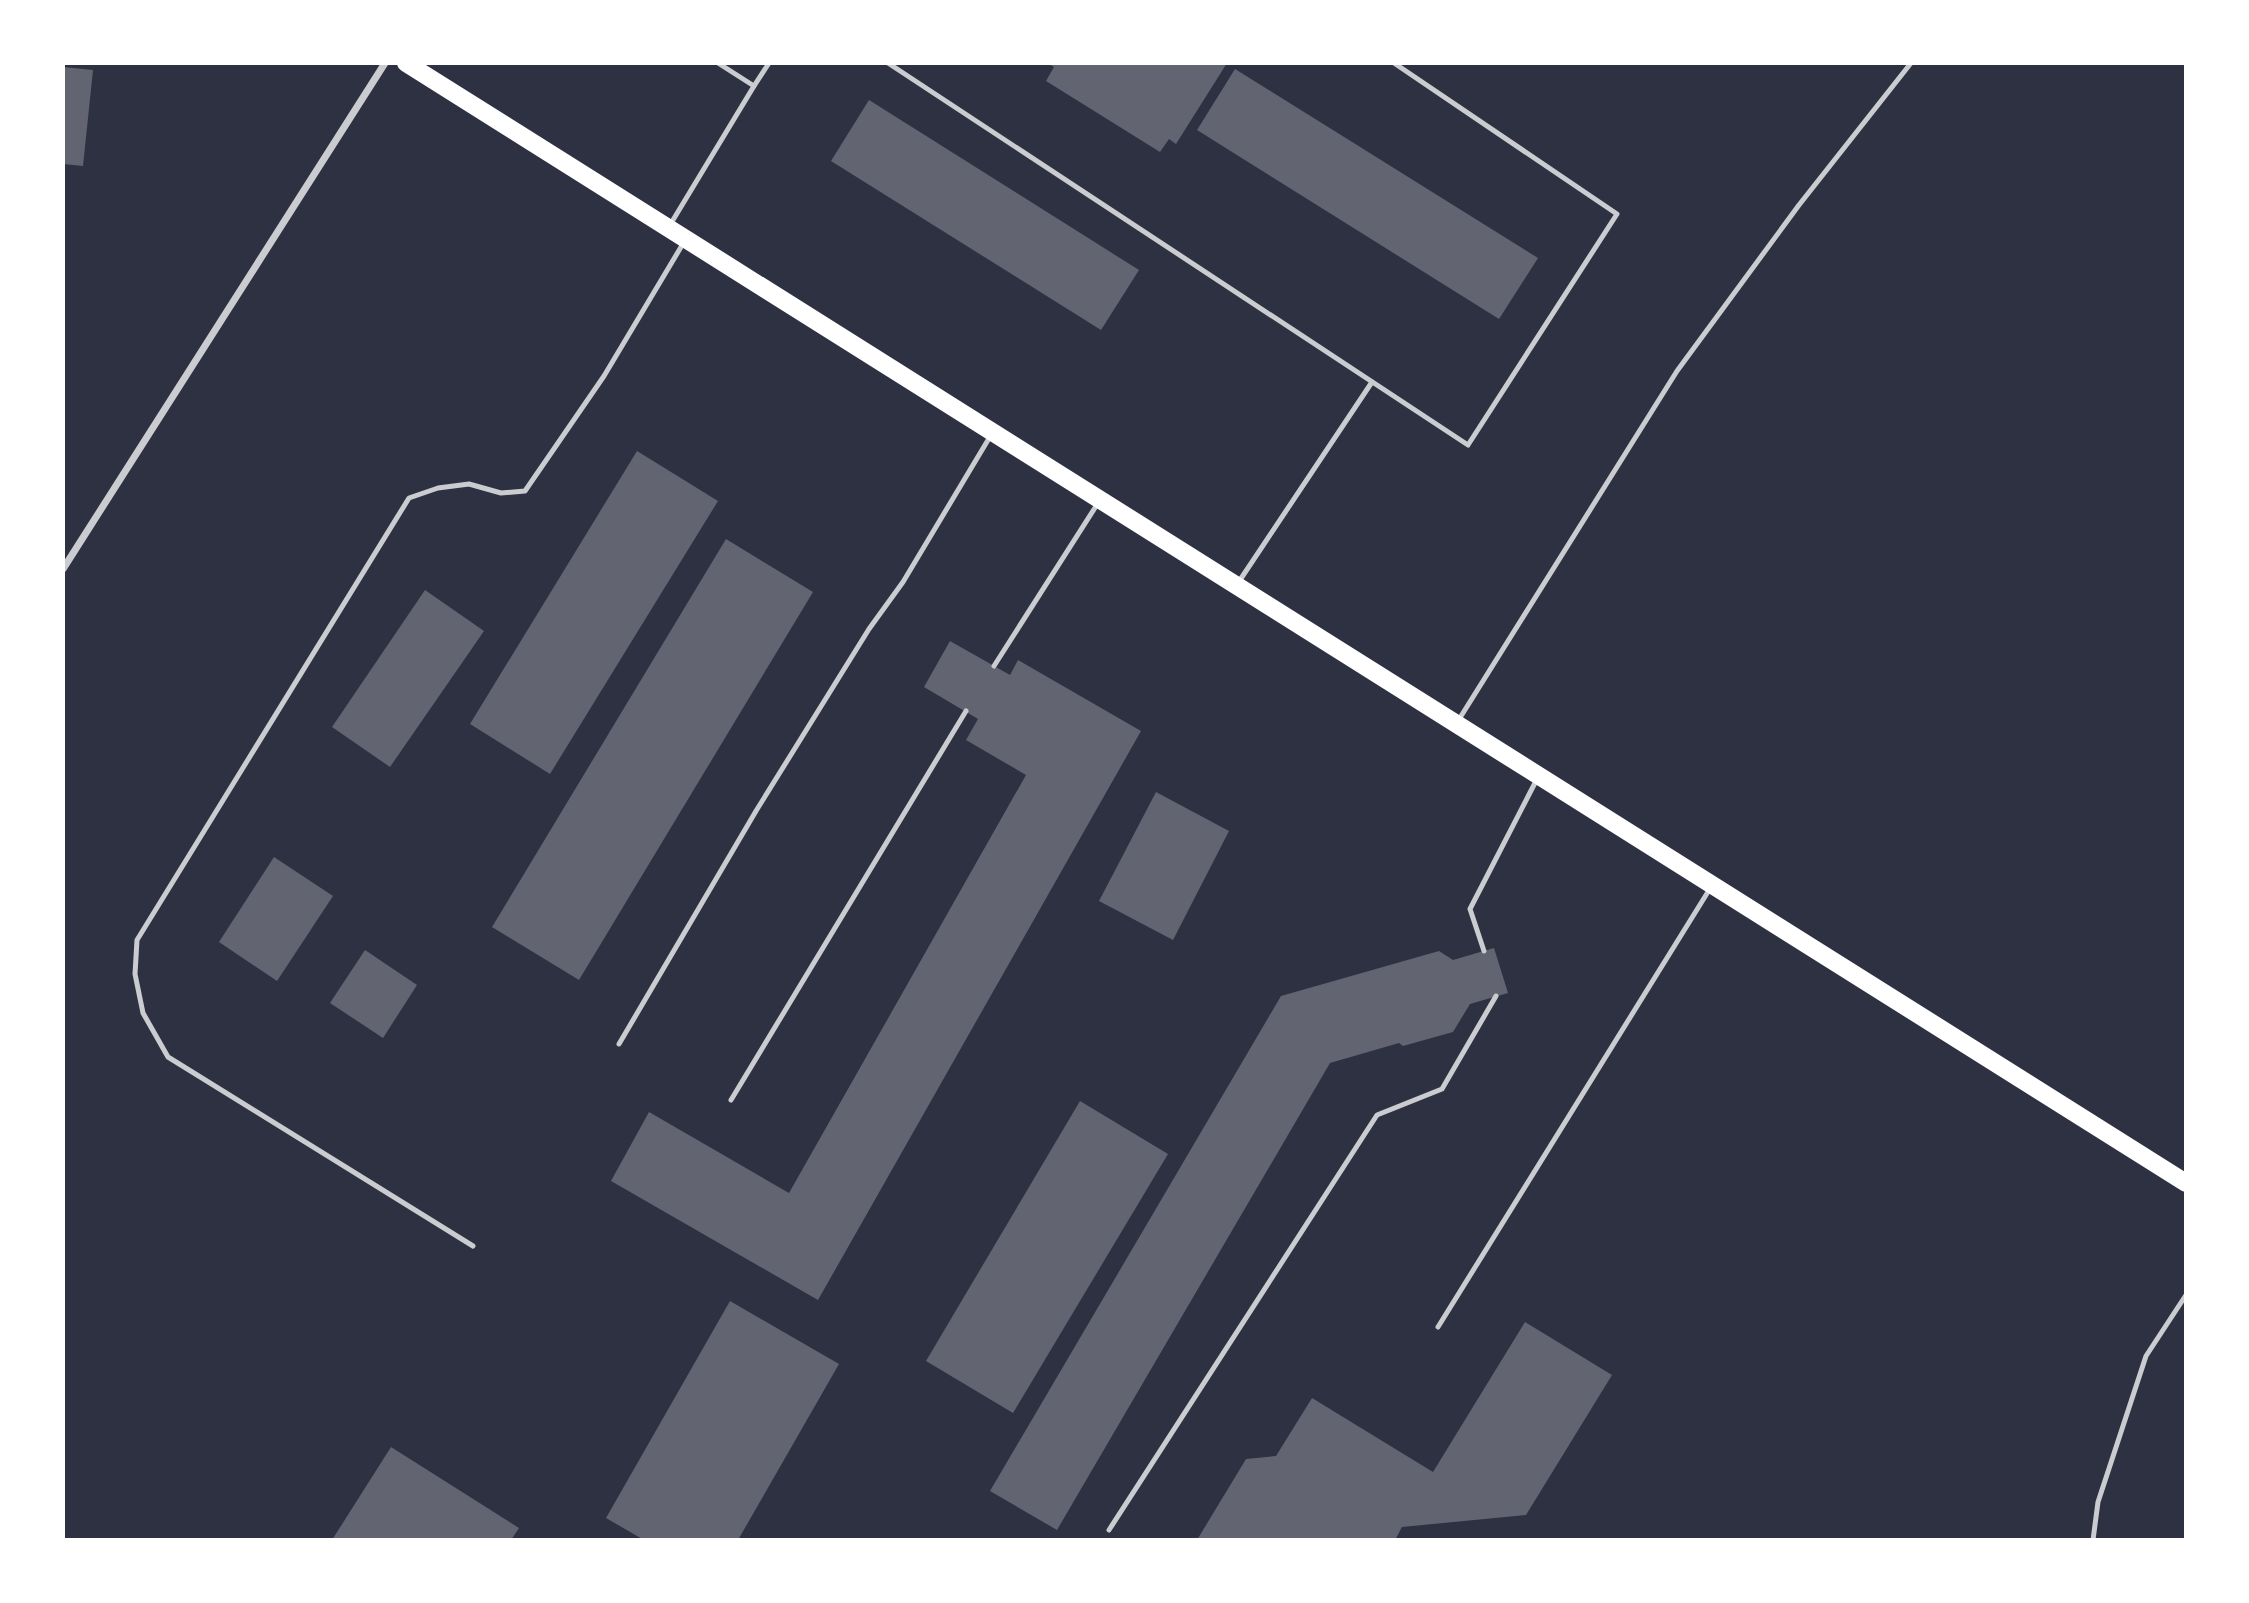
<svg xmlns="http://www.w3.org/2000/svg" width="2249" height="1603" font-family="'PT Sans Narrow',sans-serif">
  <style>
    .building { fill: #626471 }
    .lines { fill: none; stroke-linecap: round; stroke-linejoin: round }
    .service { stroke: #caccd0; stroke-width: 5 }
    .minor { stroke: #caccd0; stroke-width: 7 }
    .primary { stroke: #fff; stroke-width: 18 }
  </style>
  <rect width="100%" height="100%" fill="#2d3142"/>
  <g class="building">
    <path d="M1047 63H1227L1176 144 1169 139 1160 152 1046 81 1054 67Z"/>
    <path d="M63 67 93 70 83 166 63 164Z"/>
    <path d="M1235 69 1538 258 1499 319 1197 130Z"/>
    <path d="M869 100 1139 270 1101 330 831 161Z"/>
    <path d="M637 451 718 501 550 774 470 724Z"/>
    <path d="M726 539 813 592 579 980 492 927Z"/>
    <path d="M425 590 484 631 390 767 332 727Z"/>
    <path d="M950 641 1010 675 1018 660 1141 731 818 1300 611 1181 649 1112 789 1193 1026 775 966 740 978 719 924 687Z"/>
    <path d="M1156 792 1229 831 1173 940 1099 901Z"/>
    <path d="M274 857 333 896 277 981 219 942Z"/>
    <path d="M1494 948 1508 993 1470 1004 1453 1032 1403 1046 1399 1043 1330 1063 1057 1530 990 1491 1281 996 1439 951 1453 960Z"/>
    <path d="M365 950 417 985 383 1038 330 1003Z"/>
    <path d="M1080 1101 1168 1154 1013 1413 926 1361Z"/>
    <path d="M730 1301 839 1364 738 1540H644L606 1518Z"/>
    <path d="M1525 1322 1612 1375 1526 1515 1402 1527 1395 1540H1197L1246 1459 1276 1456 1312 1398 1433 1472Z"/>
    <path d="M391 1447 519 1528 511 1540H332Z"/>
  </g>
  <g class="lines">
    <g class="service">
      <path d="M888 63 1468 445 1617 214 1394 63"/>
      <path d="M754 86 769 63"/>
      <path d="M670 225 754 86 718 63"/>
      <path d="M1238 583 1372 382"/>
      <path d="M994 666 1098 503"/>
      <path d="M1458 721 1677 371 1799 205 1911 63"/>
      <path d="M1484 951 1470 909 1537 779"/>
      <path d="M619 1044 756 811 869 629 903 582 991 435"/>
      <path d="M731 1100 966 711"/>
      <path d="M473 1246 168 1057 143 1013 135 974 137 940 409 498 438 488 469 484 501 493 525 491 604 376 684 242"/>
      <path d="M1438 1327 1711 887"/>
      <path d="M1109 1530 1377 1115 1442 1089 1496 996"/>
      <path d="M2093 1540 2098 1502 2146 1356 2186 1295"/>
    </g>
    <path class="minor" d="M63 569 385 63"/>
    <path class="primary" d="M406 63 2186 1183"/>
  </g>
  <rect width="2249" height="1603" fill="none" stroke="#ffffff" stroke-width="130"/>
</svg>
